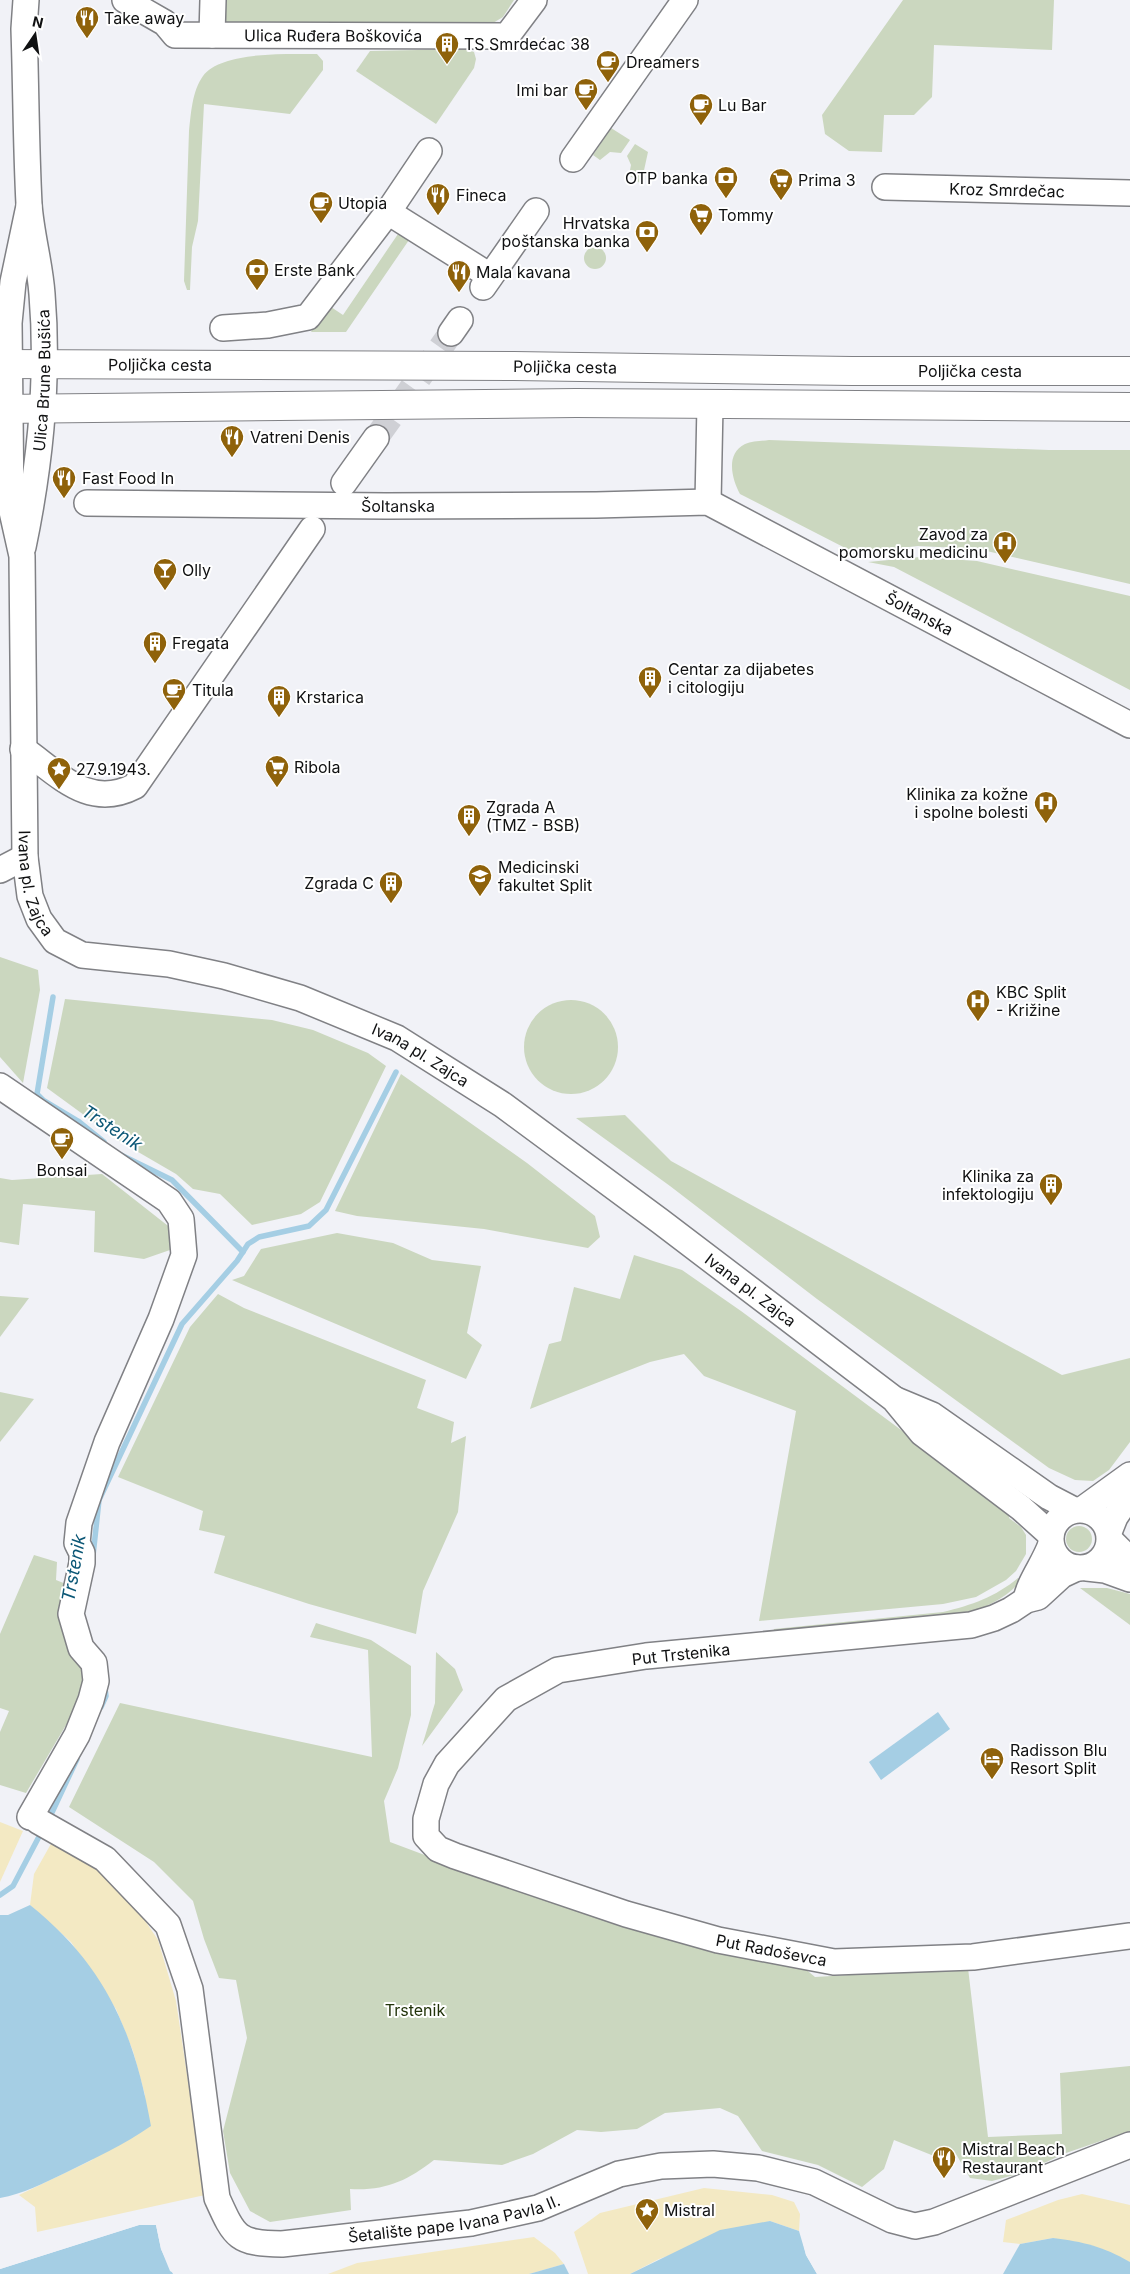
<svg xmlns="http://www.w3.org/2000/svg" width="1130" height="2274" font-family="Inter,sans-serif">
  <style>
    .green { fill: #cbd7bf }
    .sand { fill: #f3e9c3 }
    .water { fill: #a5cee4 }
    .pier { fill: #f1f2f7 }
    .lines { fill: none; stroke-linecap: round; stroke-linejoin: round }
    .stream { stroke: #a5cee4; stroke-width: 5.5 }
    .minor-tunnel { stroke: #cfd0d5; stroke-width: 25; stroke-dasharray: 25 12; stroke-linecap: butt }
    .minor-casing { stroke: #808185; stroke-width: 28 }
    .major-casing { stroke: #808185; stroke-width: 30 }
    .minor { stroke: #fff; stroke-width: 25 }
    .major { stroke: #fff; stroke-width: 28 }
    .labels { text-anchor: middle; stroke-width: 4; stroke-linejoin: round; paint-order: stroke }
    .poi-label { font-size: 16px; fill: #101112; stroke: #fff; text-anchor: start }
    .street-label { font-size: 16px; fill: #101112; stroke: #fff }
    .park-label { font-size: 16px; fill: #22330a; stroke: #fff }
    .water-label { font-size: 18px; font-style: italic; fill: #0b5776; stroke: #fff }
  </style>
  <rect width="100%" height="100%" fill="#f1f2f7"/>
  <g class="green">
    <path d="M226 0H514L503 17 493 23 226 22Z"/>
    <path d="M903 0H1054L1052 50 934 45 932 97 914 115H884L882 152 849 151 825 134 822 115Z"/>
    <path d="M465 49 474 52 476 59 474 68 436 124 356 71 370 51Z"/>
    <path d="M317 54 323 61V70L290 114 204 104 198 221 192 247 190 290H187L184 281 189 131C191 114 192 91 203 76 221 51 289 54 317 54Z"/>
    <path d="M611 128 630 140 621 153 610 152 600 160 593 155Z"/>
    <path d="M635 144 648 152 641 184 629 175 631 165 627 156Z"/>
    <path d="M398 234 409 240 346 332H311L328 305 343 315Z"/>
    <circle cx="595" cy="258" r="11"/>
    <path d="M769 440 1049 450H1130V584L978 549 918 546 855 553 740 494C732 479 725 454 745 444 752 441 762 441 769 440Z"/>
    <path d="M920 557 977 561 1130 596V690L894 567 868 562Z"/>
    <path d="M0 957 38 970 40 990 23 1083 0 1057Z"/>
    <path d="M65 999 272 1020 313 1030 368 1053 386 1066 320 1202 301 1214 252 1225 220 1194 193 1189 176 1174 121 1142 47 1088Z"/>
    <circle cx="571" cy="1047" r="47"/>
    <path d="M401 1074 527 1163 595 1216 600 1237 588 1248 484 1229 357 1216 335 1211Z"/>
    <path d="M625 1115 671 1161 1062 1375 1130 1358V1442L1109 1470 1093 1481 1075 1480 1049 1468 817 1299 670 1186 576 1118Z"/>
    <path d="M102 1174 172 1229 170 1250 144 1259 94 1252 95 1211 23 1204 19 1245 0 1242V1178L12 1180Z"/>
    <path d="M337 1233 393 1243 432 1260 481 1266 467 1333 482 1345 466 1379 232 1280 244 1276 261 1249Z"/>
    <path d="M634 1255 682 1270 741 1311 1010 1511 1009 1518 1021 1527 1026 1535V1554L1016 1571 1006 1580 976 1597 943 1604 759 1621 796 1411 704 1376 684 1354 650 1362 530 1409 549 1344 561 1341 574 1287 620 1299Z"/>
    <path d="M218 1294 244 1308 426 1380 417 1408 454 1422 451 1443 466 1436 458 1512 423 1591 416 1634 309 1604 214 1573 225 1536 199 1530 203 1511 118 1477 190 1327Z"/>
    <path d="M0 1296 29 1298 0 1337Z"/>
    <path d="M0 1392 34 1399 0 1442Z"/>
    <circle cx="1079" cy="1539" r="13"/>
    <path d="M34 1555 57 1562 56 1580 71 1586 61 1624 67 1645 84 1664 86 1691 26 1793 0 1785V1732L9 1711 0 1708V1634Z"/>
    <path d="M1018 1578 1021 1581C1005 1599 986 1607 963 1615L772 1636 774 1629 943 1612C972 1605 995 1597 1018 1578Z"/>
    <path d="M1080 1588H1107L1130 1594V1625Z"/>
    <path d="M316 1623 371 1640 411 1666V1715L398 1768 384 1801 390 1842 438 1860 798 1963 815 1977 968 1968 988 2137 1062 2134 1060 2073 1130 2066V2131L1066 2153 1022 2173 992 2181 970 2178 956 2154 942 2147 934 2156 894 2140 884 2169 862 2187 818 2165 762 2151 738 2116 720 2108 665 2113 637 2129 601 2132 577 2130 533 2154 502 2165 434 2160C407 2181 385 2191 350 2189L351 2210 270 2222 250 2211 230 2173 223 2131 247 2038 236 1980 219 1978 204 1939 193 1901 154 1862 69 1807 120 1703 372 1757 368 1650 310 1637Z"/>
    <path d="M436 1652 455 1669 463 1690 422 1746 435 1703Z"/>
  </g>
  <g class="sand">
    <path d="M0 1822 23 1831 0 1882Z"/>
    <path d="M52 1842 82 1858 124 1889 158 1940 176 2001 205 2195 37 2232 35 2207 19 2195 92 2160 145 2095 133 2051 116 2009 71 1942 30 1905 34 1874Z"/>
    <path d="M704 2188 772 2195 794 2202 800 2214 799 2231 770 2221 659 2259 630 2274H588L574 2232 600 2213Z"/>
    <path d="M1082 2194 1130 2205V2262L1053 2238 1020 2244 1003 2242 1006 2220 1058 2200Z"/>
    <path d="M534 2237 555 2253 564 2264 529 2274H328L357 2263Z"/>
  </g>
  <g class="water">
    <path d="M938 1712 950 1729 881 1780 869 1762Z"/>
    <path d="M30 1905C106 1966 134 2032 151 2126 124 2145 95 2158 65 2173 44 2183 23 2194 0 2198V1915H8Z"/>
    <path d="M770 2221 799 2231 806 2255 817 2274H630L720 2230Z"/>
    <path d="M139 2225H156L161 2249 173 2274H0V2269Z"/>
    <path d="M1053 2238C1084 2242 1102 2246 1130 2262V2274H1003L1020 2244Z"/>
    <path d="M564 2264 569 2274H529Z"/>
  </g>
  <g class="pier">
    <path d="M138 2222 158 2224 163 2248 175 2274 170 2271 161 2249 156 2225H139L0 2269V2266Z"/>
    <path d="M800 2229 808 2254 819 2274H817L806 2255Z"/>
  </g>
  <g class="lines">
    <g class="stream">
      <path d="M53 997 37 1094 43 1100 78 1121 104 1142"/>
      <path d="M121 1155 172 1180 243 1252"/>
      <path d="M93 1556 99 1500 182 1324 237 1261 248 1244 259 1237 309 1226 326 1210 396 1072"/>
      <path d="M101 1707 106 1696 105 1688"/>
      <path d="M48 1821 77 1759"/>
      <path d="M0 1895 13 1886 42 1831"/>
    </g>
    <path class="minor-tunnel" d="M376 438 451 333"/>
    <g class="minor-casing">
      <g id="minor">
        <path id="s1" d="M125 0 165 23 175 35 507 36 534 0"/>
        <path d="M212 35 213 0"/>
        <path d="M573 159 685 0"/>
        <path id="s2" d="M885 187 1130 193"/>
        <path id="s3" d="M29 206 13 282 9 323 11 507 22 556 25 857 30 896 39 919 55 941 82 955 169 964 224 976 300 998 397 1038 503 1105 660 1221 894 1399 922 1433 1021 1508 1051 1535"/>
        <path d="M388 212 429 151"/>
        <path d="M483 287 536 211"/>
        <path d="M223 328 268 325 308 317 388 212 490 276"/>
        <path d="M451 333 460 320"/>
        <path d="M344 483 376 438"/>
        <path d="M708 502 710 405"/>
        <path id="s4" d="M87 503 386 506 596 505 708 502 1130 725"/>
        <path id="s5" d="M23 547C40 465 49 378 42 294 40 264 31 234 29 204 26 146 26 87 24 29L26 0"/>
        <path d="M23 749C60 775 89 810 135 786L312 529"/>
        <path d="M0 870 25 857"/>
        <path d="M0 1086 169 1201 181 1219 184 1255 161 1319 107 1442 79 1523 77 1543 82 1553V1563L71 1614 81 1648 94 1663 96 1681 91 1700 77 1735 30 1817"/>
        <path d="M896 1400 932 1415 1049 1497 1074 1510"/>
        <path d="M1083 1509 1130 1475"/>
        <circle cx="1080" cy="1539" r="29"/>
        <path d="M1109 1532 1115 1517 1130 1494"/>
        <path d="M1110 1540 1130 1560"/>
        <path id="s6" d="M1077 1568 1062 1575 1038 1597 1026 1600 1011 1610 994 1618 971 1625 646 1656 558 1670 506 1699 447 1764 436 1784 426 1819V1836L438 1849 455 1856 626 1914 718 1940 834 1962 973 1957 1130 1936"/>
        <path d="M1087 1568 1105 1570 1130 1579"/>
        <path d="M1026 1600C1029 1582 1044 1564 1051 1544"/>
        <path id="s7" d="M38 1821 105 1859 168 1925 190 1989 217 2198C235 2238 237 2243 282 2244L471 2223 538 2208 619 2174 661 2166 713 2164 758 2168 814 2182 892 2220 915 2226 934 2222 1130 2145"/>
      </g>
    </g>
    <g class="major-casing">
      <g id="major">
        <path id="s8" d="M0 364 514 366 852 371H1130"/>
        <path d="M0 409 576 403 1130 407"/>
      </g>
    </g>
    <use href="#minor" class="minor"/>
    <use href="#major" class="major"/>
  </g>
  <defs>
    <g id="restaurant-pin" transform="scale(1.25)"><path d="M0 17L-7.5 6A9.5 9.5 0 1 1 7.5 6Z" fill="#8f620a" stroke="#fff"/><path d="M-5-6h1v4h1v-4h1v4h1v-4h1v5L-1.5 .5V6h-2V.5L-5-1ZM5-6V6H3V1.5H1.5Q1.5-4 5-6Z" fill="#fff"/></g>
    <g id="building-pin" transform="scale(1.25)"><path d="M0 17L-7.5 6A9.5 9.5 0 1 1 7.5 6Z" fill="#8f620a" stroke="#fff"/><path d="M-4-6H4V6H1V3H-1V6H-4ZM-2.5-4.3h1.7v1.8h-1.7ZM.8-4.3h1.7v1.8H.8ZM-2.5-1h1.7V.8h-1.7ZM.8-1h1.7V.8H.8Z" fill="#fff"/></g>
    <g id="cafe-pin" transform="scale(1.25)"><path d="M0 17L-7.5 6A9.5 9.5 0 1 1 7.5 6Z" fill="#8f620a" stroke="#fff"/><path d="M-5.5-4.5H6V0H3Q3 3.5 0 3.5H-2.5Q-5.5 3.5-5.5 0ZM3-3.2v2h1.7v-2ZM-6 4.5H4V6H-6Z" fill="#fff"/></g>
    <g id="bank-pin" transform="scale(1.25)"><path d="M0 17L-7.5 6A9.5 9.5 0 1 1 7.5 6Z" fill="#8f620a" stroke="#fff"/><path d="M-6-4H6V4H-6ZM0-2.3a2.3 2.3 0 1 0 0 4.6a2.3 2.3 0 1 0 0-4.6Z" fill="#fff"/></g>
    <g id="supermarket-pin" transform="scale(1.25)"><path d="M0 17L-7.5 6A9.5 9.5 0 1 1 7.5 6Z" fill="#8f620a" stroke="#fff"/><path d="M-6-5.5h2.5l.6 2H6L4.5 2H-2.5L-4.4-4H-6ZM-1.5 3.2a1.3 1.3 0 1 0 .1 0ZM3 3.2a1.3 1.3 0 1 0 .1 0Z" fill="#fff"/></g>
    <g id="hospital-pin" transform="scale(1.25)"><path d="M0 17L-7.5 6A9.5 9.5 0 1 1 7.5 6Z" fill="#8f620a" stroke="#fff"/><path d="M-5-5h3v3.5h4V-5h3V5h-3V1.5h-4V5h-3Z" fill="#fff"/></g>
    <g id="bar-pin" transform="scale(1.25)"><path d="M0 17L-7.5 6A9.5 9.5 0 1 1 7.5 6Z" fill="#8f620a" stroke="#fff"/><path d="M-6-5H6L.8 .8V4.5H3.5V6h-7V4.5H-.8V.8Z" fill="#fff"/></g>
    <g id="sight-pin" transform="scale(1.25)"><path d="M0 17L-7.5 6A9.5 9.5 0 1 1 7.5 6Z" fill="#8f620a" stroke="#fff"/><path d="M0-6L1.8-2.2L6-1.7L2.9 1.2L3.7 5.4L0 3.3L-3.7 5.4L-2.9 1.2L-6-1.7L-1.8-2.2Z" fill="#fff"/></g>
    <g id="university-pin" transform="scale(1.25)"><path d="M0 17L-7.5 6A9.5 9.5 0 1 1 7.5 6Z" fill="#8f620a" stroke="#fff"/><path d="M0-5L7-2L0 1L-7-2ZM-4 1L0 2.5L4 1V4Q0 6-4 4Z" fill="#fff"/></g>
    <g id="hotel-pin" transform="scale(1.25)"><path d="M0 17L-7.5 6A9.5 9.5 0 1 1 7.5 6Z" fill="#8f620a" stroke="#fff"/><path d="M-6-4.5h1.5V1H6V5H4.5V3h-9V5H-6ZM-4 0a1.8 1.8 0 1 1 3.6 0ZM.5 0V-2.5h3Q6-2.5 6 0Z" fill="#fff"/></g>
  </defs>
  <g fill-rule="evenodd">
    <use href="#restaurant-pin" x="87" y="18"/>
    <use href="#building-pin" x="447" y="44"/>
    <use href="#cafe-pin" x="608" y="62"/>
    <use href="#cafe-pin" x="586" y="90"/>
    <use href="#cafe-pin" x="701" y="105"/>
    <use href="#bank-pin" x="726" y="178"/>
    <use href="#supermarket-pin" x="781" y="180"/>
    <use href="#restaurant-pin" x="438" y="195"/>
    <use href="#cafe-pin" x="321" y="203"/>
    <use href="#supermarket-pin" x="701" y="215"/>
    <use href="#bank-pin" x="647" y="232"/>
    <use href="#bank-pin" x="257" y="270"/>
    <use href="#restaurant-pin" x="459" y="272"/>
    <use href="#restaurant-pin" x="232" y="437"/>
    <use href="#restaurant-pin" x="64" y="478"/>
    <use href="#hospital-pin" x="1005" y="543"/>
    <use href="#bar-pin" x="165" y="570"/>
    <use href="#building-pin" x="155" y="643"/>
    <use href="#building-pin" x="650" y="678"/>
    <use href="#cafe-pin" x="174" y="690"/>
    <use href="#building-pin" x="279" y="697"/>
    <use href="#supermarket-pin" x="277" y="767"/>
    <use href="#sight-pin" x="59" y="769"/>
    <use href="#hospital-pin" x="1046" y="803"/>
    <use href="#building-pin" x="469" y="816"/>
    <use href="#university-pin" x="480" y="876"/>
    <use href="#building-pin" x="391" y="883"/>
    <use href="#hospital-pin" x="978" y="1001"/>
    <use href="#cafe-pin" x="62" y="1139"/>
    <use href="#building-pin" x="1051" y="1185"/>
    <use href="#hotel-pin" x="992" y="1759"/>
    <use href="#restaurant-pin" x="944" y="2158"/>
    <use href="#sight-pin" x="647" y="2210"/>
  </g>
  <g class="labels">
    <g class="poi-label">
      <text x="104" y="24">Take away</text>
      <text x="464" y="50">TS Smrdećac 38</text>
      <text x="626" y="68">Dreamers</text>
      <text x="568" y="96" text-anchor="end">Imi bar</text>
      <text x="718" y="111">Lu Bar</text>
      <text x="708" y="184" text-anchor="end">OTP banka</text>
      <text x="798" y="186">Prima 3</text>
      <text x="456" y="201">Fineca</text>
      <text x="338" y="209">Utopia</text>
      <text x="718" y="221">Tommy</text>
      <text x="630" y="229" text-anchor="end">Hrvatska<tspan x="630" dy="18">poštanska banka</tspan></text>
      <text x="274" y="276">Erste Bank</text>
      <text x="476" y="278">Mala kavana</text>
      <text x="250" y="443">Vatreni Denis</text>
      <text x="82" y="484">Fast Food In</text>
      <text x="988" y="540" text-anchor="end">Zavod za<tspan x="988" dy="18">pomorsku medicinu</tspan></text>
      <text x="182" y="576">Olly</text>
      <text x="172" y="649">Fregata</text>
      <text x="668" y="675">Centar za dijabetes<tspan x="668" dy="18">i citologiju</tspan></text>
      <text x="192" y="696">Titula</text>
      <text x="296" y="703">Krstarica</text>
      <text x="294" y="773">Ribola</text>
      <text x="76" y="775">27.9.1943.</text>
      <text x="1028" y="800" text-anchor="end">Klinika za kožne<tspan x="1028" dy="18">i spolne bolesti</tspan></text>
      <text x="486" y="813">Zgrada A<tspan x="486" dy="18">(TMZ - BSB)</tspan></text>
      <text x="498" y="873">Medicinski<tspan x="498" dy="18">fakultet Split</tspan></text>
      <text x="374" y="889" text-anchor="end">Zgrada C</text>
      <text x="996" y="998">KBC Split<tspan x="996" dy="18">- Križine</tspan></text>
      <text x="62" y="1176" text-anchor="middle">Bonsai</text>
      <text x="1034" y="1182" text-anchor="end">Klinika za<tspan x="1034" dy="18">infektologiju</tspan></text>
      <text x="1010" y="1756">Radisson Blu<tspan x="1010" dy="18">Resort Split</tspan></text>
      <text x="962" y="2155">Mistral Beach<tspan x="962" dy="18">Restaurant</tspan></text>
      <text x="664" y="2216">Mistral</text>
    </g>
    <g class="street-label">
      <text dy="6" stroke="none"><textPath href="#s1" startOffset="220">Ulica Ruđera Boškovića</textPath></text>
      <text dy="6" stroke="none"><textPath href="#s2" startOffset="122">Kroz Smrdečac</textPath></text>
      <text dy="6" stroke="none"><textPath href="#s8" startOffset="160">Poljička cesta</textPath></text>
      <text dy="6" stroke="none"><textPath href="#s8" startOffset="565">Poljička cesta</textPath></text>
      <text dy="6" stroke="none"><textPath href="#s8" startOffset="970">Poljička cesta</textPath></text>
      <text dy="6" stroke="none"><textPath href="#s5" startOffset="168">Ulica Brune Bušića</textPath></text>
      <text dy="6" stroke="none"><textPath href="#s4" startOffset="311">Šoltanska</textPath></text>
      <text dy="6" stroke="none"><textPath href="#s4" startOffset="860">Šoltanska</textPath></text>
      <text dy="6" stroke="none"><textPath href="#s3" startOffset="682">Ivana pl. Zajca</textPath></text>
      <text dy="6" stroke="none"><textPath href="#s3" startOffset="1132">Ivana pl. Zajca</textPath></text>
      <text dy="6" stroke="none"><textPath href="#s3" startOffset="1538">Ivana pl. Zajca</textPath></text>
      <text transform="translate(681 1654) rotate(-6)" y="6">Put Trstenika</text>
      <text dy="6" stroke="none"><textPath href="#s6" startOffset="1128">Put Radoševca</textPath></text>
      <text dy="6" stroke="none"><textPath href="#s7" startOffset="709">Šetalište pape Ivana Pavla II.</textPath></text>
    </g>
    <g class="park-label">
      <text x="415" y="2016">Trstenik</text>
    </g>
    <g class="water-label">
      <text transform="translate(112 1128) rotate(33)" y="6">Trstenik</text>
      <text transform="translate(74 1568) rotate(-80)" y="6">Trstenik</text>
    </g>
  </g>
  <g transform="translate(35 35) rotate(13)" stroke="#ffffff" stroke-width="4" paint-order="stroke">
  <path d="M0-4L9 19L0 12L-9 19Z" fill="#101112"/>
  <text y="-8" font-size="14" font-weight="bold" text-anchor="middle" fill="#101112">N</text>
  </g>
</svg>
